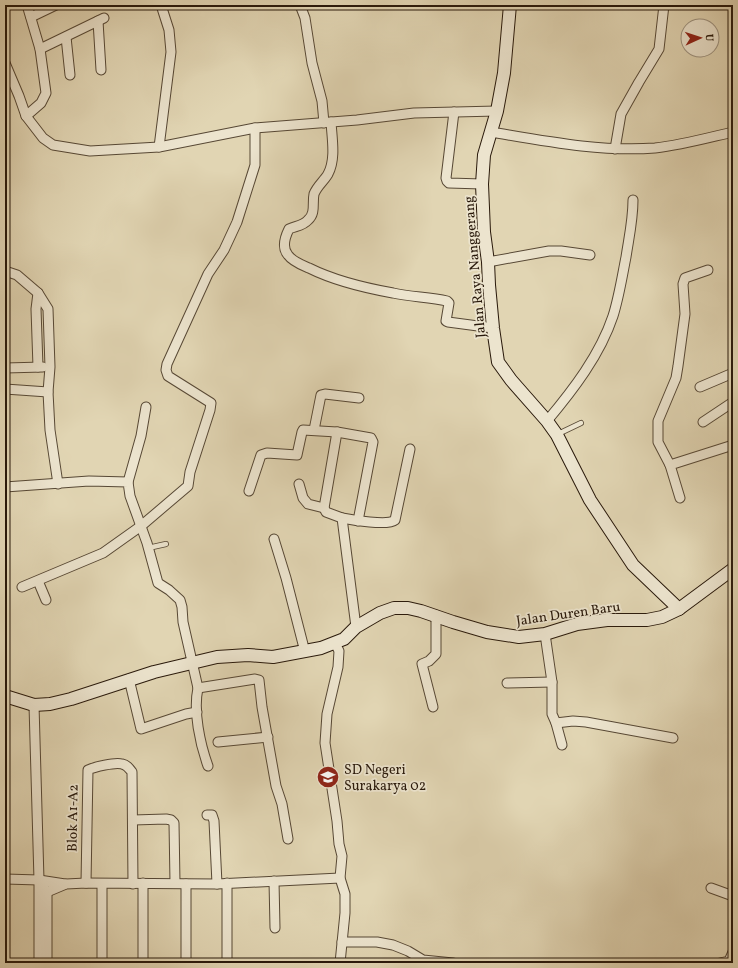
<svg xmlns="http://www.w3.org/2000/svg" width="738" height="968" font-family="Vollkorn,serif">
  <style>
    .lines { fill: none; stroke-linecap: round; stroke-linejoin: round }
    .lane-casing { stroke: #574835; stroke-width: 6 }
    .street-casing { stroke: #574835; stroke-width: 11 }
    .secondary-casing { stroke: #29190b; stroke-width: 14 }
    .lane { stroke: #ece4ce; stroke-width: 4.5 }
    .street { stroke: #ece4ce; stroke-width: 9 }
    .secondary { stroke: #ece4ce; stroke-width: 12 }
    .labels { text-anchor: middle; stroke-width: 3.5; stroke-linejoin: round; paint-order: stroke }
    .street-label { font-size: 14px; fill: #29190b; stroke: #ece4ce }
    .poi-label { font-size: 14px; fill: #29190b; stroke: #ece4ce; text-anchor: start }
  </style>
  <rect width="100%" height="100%" fill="#e1d5b3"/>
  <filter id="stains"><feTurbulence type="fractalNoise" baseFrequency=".005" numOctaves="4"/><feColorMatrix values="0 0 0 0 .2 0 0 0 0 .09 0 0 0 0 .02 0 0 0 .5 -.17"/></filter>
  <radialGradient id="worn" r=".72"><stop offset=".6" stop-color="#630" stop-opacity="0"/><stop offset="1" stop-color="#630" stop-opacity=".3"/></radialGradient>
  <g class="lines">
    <g class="lane-casing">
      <g id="lane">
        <path d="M558 434 581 423"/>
        <path d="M148 548 166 544"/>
      </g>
    </g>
    <g class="street-casing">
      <g id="street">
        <path d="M300 5 305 18 312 63 322 101 324 123"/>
        <path d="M31 17 56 5"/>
        <path d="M98 21 101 70"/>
        <path d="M66 37 70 75"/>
        <path d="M40 49 104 18"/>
        <path d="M5 63 19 96 26 116 43 138 53 145 90 151 159 147 255 128 357 120 414 113 497 111"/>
        <path d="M454 112 446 178 447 181 449 183 482 184"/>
        <path d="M26 116 41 103 46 93 40 49 27 5"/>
        <path d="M331 122C332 139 336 159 328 174 324 181 317 186 314 194 312 203 316 213 308 220 303 226 295 226 289 229 285 237 282 248 288 255 293 262 302 265 309 268 335 281 365 288 393 293 411 297 430 297 447 301L449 303 446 321 448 322 493 328"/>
        <path d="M491 132C545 141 600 152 655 148 682 145 707 138 733 132"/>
        <path d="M159 147 171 52 169 30 161 5"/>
        <path d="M615 149 621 114 639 82 659 49 664 5"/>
        <path d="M488 262 549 251H561L590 255"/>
        <path d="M5 271 17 275 38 293 48 309 50 367 48 392 50 430 58 484"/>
        <path d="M38 293 36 309 38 367"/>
        <path d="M5 368 43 367"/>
        <path d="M700 387 733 373"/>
        <path d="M5 389 48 392"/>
        <path d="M547 421C573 390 600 355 613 316 619 297 622 277 626 257 629 237 633 220 633 200"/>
        <path d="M703 422 733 402"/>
        <path d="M314 430 321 395 325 394 359 398"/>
        <path d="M337 432 324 508 326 512 342 518 356 627"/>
        <path d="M670 465 658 442V421L676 378 678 366 685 314 683 284 685 278 708 270"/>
        <path d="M128 482 141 436 146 407"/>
        <path d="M299 484 303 498 308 504 324 508"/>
        <path d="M5 487 89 481 128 482 130 496 147 543 158 583 169 590 180 600 182 607 183 622 198 688C193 711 200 744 208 766"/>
        <path d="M249 491 261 455 267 453 297 455 302 432 303 430 337 432 371 438 373 442 358 521"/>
        <path d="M680 498 670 465 733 445"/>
        <path d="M342 518C352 520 388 526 395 520L410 449"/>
        <path d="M274 539 286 578 305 652"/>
        <path d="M38 581 46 600"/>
        <path d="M22 587 103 553 141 526 188 486 190 472 210 410 211 403 168 376 166 370 167 364 208 274 224 250 237 222 255 165V128"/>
        <path d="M545 634 552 682V714L556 723 562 745"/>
        <path d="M335 643 339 651 338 667 327 714 325 743 337 821 339 844 342 856 340 878 345 894V913L340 963"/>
        <path d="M129 679 141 729 186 714 197 712"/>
        <path d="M507 683 552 682"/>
        <path d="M198 688 255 679 259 680 262 707 276 786 282 804 288 839"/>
        <path d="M34 705 39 880 47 892V963"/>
        <path d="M433 707 422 664 429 661 436 654V615"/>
        <path d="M556 723 573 721 586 722 673 738"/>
        <path d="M218 742 268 737"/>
        <path d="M207 815H212L214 821 217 884"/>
        <path d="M133 820 166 819 171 820 174 823 175 883"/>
        <path d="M5 879 39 880"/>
        <path d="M274 881 275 928"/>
        <path d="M86 883 88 770C94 767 115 762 122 764 127 765 129 768 132 772L133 884"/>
        <path d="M711 888 733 896"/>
        <path d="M47 892 66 884 86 883 217 884 340 878"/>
        <path d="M342 942H377L393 945 408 951 423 960 453 963"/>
        <path d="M39 963V880L65 884"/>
        <path d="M102 963V884"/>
        <path d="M143 963V883"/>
        <path d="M186 963V884"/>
        <path d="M227 963V883"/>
        <path d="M720 963 729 961 733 952"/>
      </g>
    </g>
    <g class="secondary-casing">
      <g id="secondary">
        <path d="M510 5 504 73 497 111 484 155 482 184 484 232 488 262 489 285 493 328 498 362 511 380 547 421 557 435 590 500 633 565 679 609"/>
        <path d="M5 696 34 705 50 704 71 699 154 672 217 657 248 655 273 657 321 648 344 639 356 627 380 613 394 608H408L421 611 453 622 487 632 519 637 545 634 577 624 607 620H647L662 617 679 609 733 569"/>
      </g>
    </g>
    <use href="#lane" class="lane"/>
    <use href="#street" class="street"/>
    <use href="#secondary" class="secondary"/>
  </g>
  <defs>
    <g id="school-disc" transform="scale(1.15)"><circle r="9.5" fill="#8f2418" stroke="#ece4ce"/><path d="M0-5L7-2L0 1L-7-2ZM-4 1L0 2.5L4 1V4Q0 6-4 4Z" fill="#fff"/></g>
  </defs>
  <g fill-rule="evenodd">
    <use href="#school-disc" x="328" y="777"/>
  </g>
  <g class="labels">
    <g class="street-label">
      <text transform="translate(474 267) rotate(-95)" y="5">Jalan Raya Nanggerang</text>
      <text transform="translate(568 613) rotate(-8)" y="5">Jalan Duren Baru</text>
      <text transform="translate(72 818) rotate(-89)" y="5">Blok A1-A2</text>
    </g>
    <g class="poi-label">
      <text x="344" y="774">SD Negeri<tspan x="344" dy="16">Surakarya 02</tspan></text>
    </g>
  </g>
  <rect width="738" height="968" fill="none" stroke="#e1d5b3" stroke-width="20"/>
  <rect x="6" y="6" width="726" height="956" fill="none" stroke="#29190b" stroke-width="2"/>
  <rect x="10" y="10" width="718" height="948" fill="none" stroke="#29190b"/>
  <g transform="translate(700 38) rotate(87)"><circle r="19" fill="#ece4ce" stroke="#9e9380"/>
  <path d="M0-3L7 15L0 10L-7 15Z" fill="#8f2418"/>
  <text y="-6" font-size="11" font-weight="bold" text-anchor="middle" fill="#29190b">U</text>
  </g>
  <rect width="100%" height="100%" filter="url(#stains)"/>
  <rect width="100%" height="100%" fill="url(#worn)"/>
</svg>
